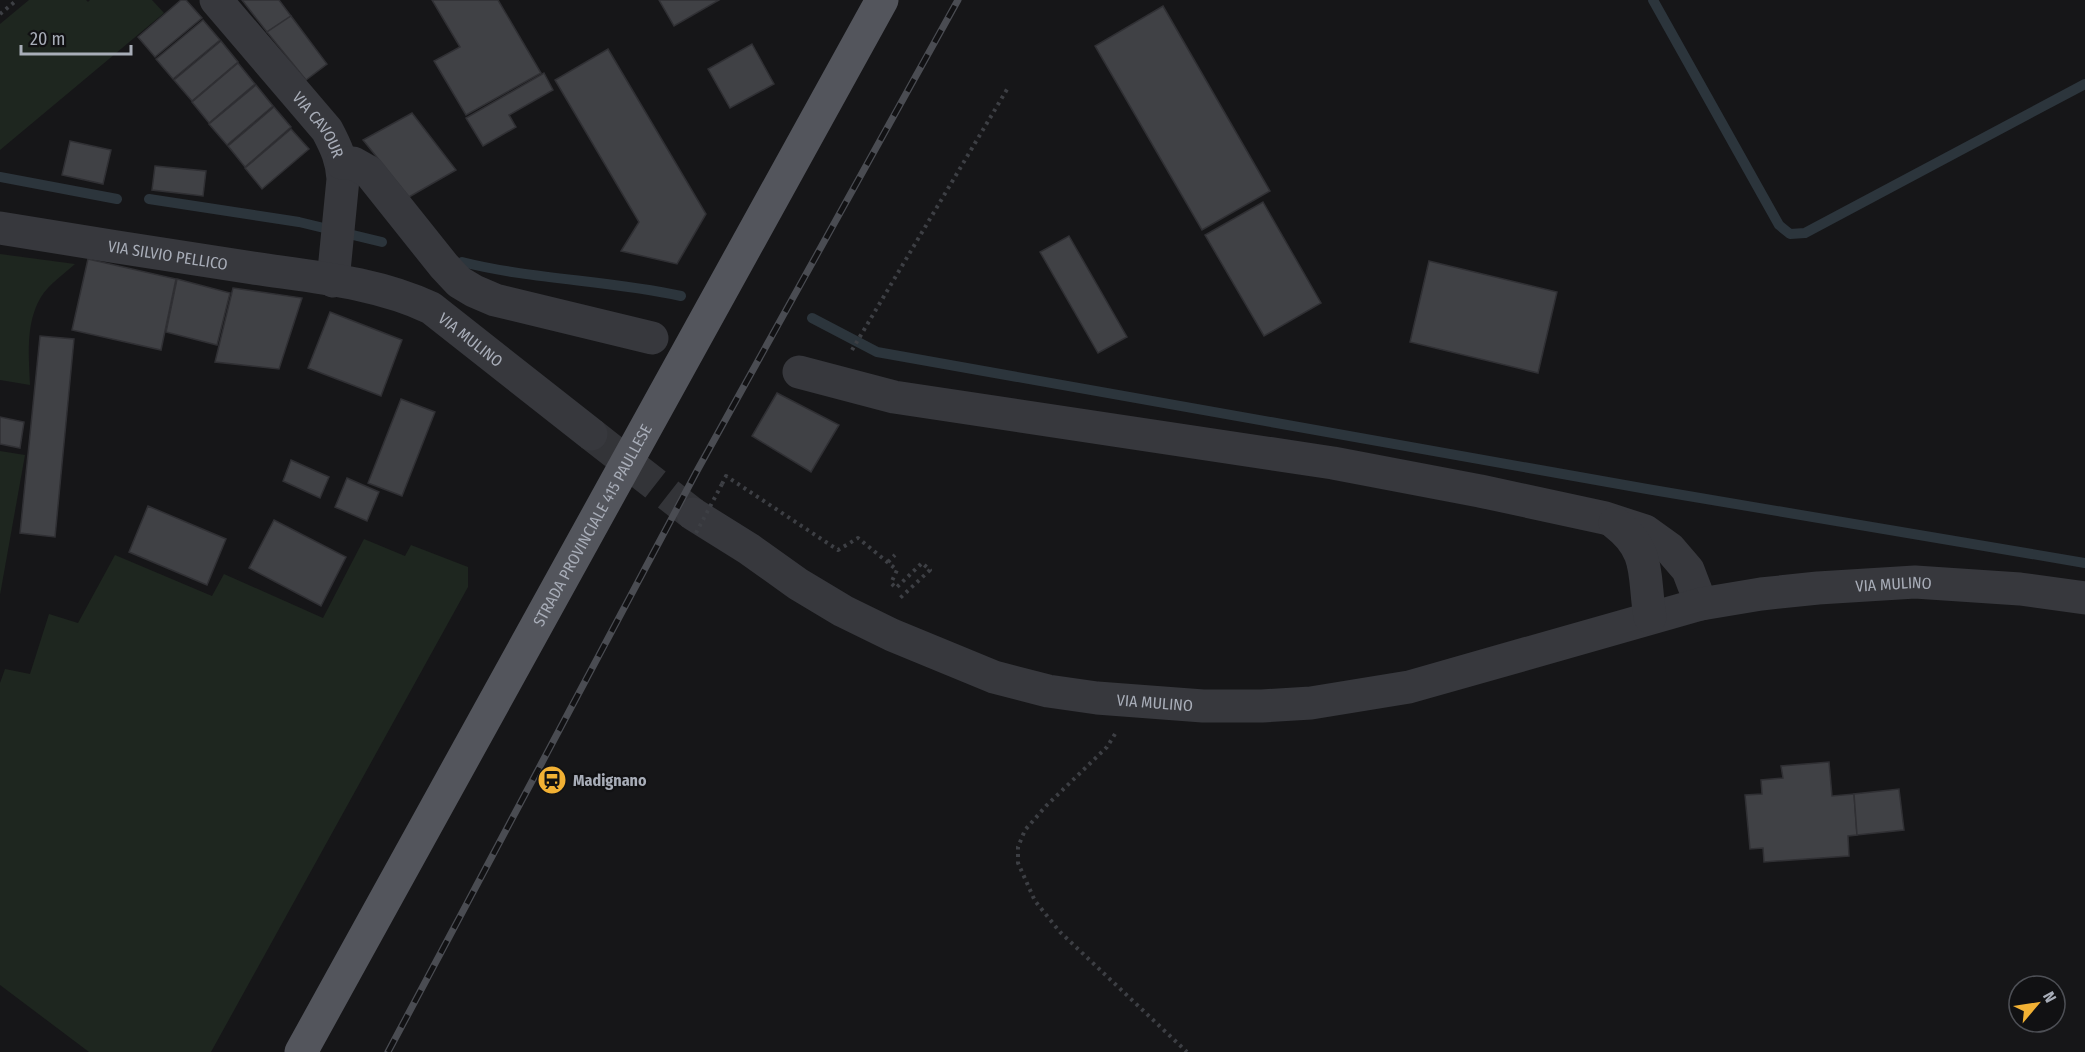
<svg xmlns="http://www.w3.org/2000/svg" width="2085" height="1052" font-family="'Fira Sans Condensed',sans-serif">
  <style>
    .green { fill: #1e261f }
    .lines { fill: none; stroke-linecap: round; stroke-linejoin: round }
    .stream { stroke: #2c353c; stroke-width: 10 }
    .building { fill: #404145; stroke: #303034; stroke-width: 1.5 }
    .minor-tunnel { stroke: #333438; stroke-width: 33; stroke-dasharray: 33 16; stroke-linecap: butt }
    .path { stroke: #3d3f44; stroke-width: 4; stroke-dasharray: 3 4.5; stroke-linecap: butt }
    .minor { stroke: #37383d; stroke-width: 33 }
    .major { stroke: #53555c; stroke-width: 33 }
    .rail-casing { stroke: #4a4c52; stroke-width: 7 }
    .rail { stroke: #111113; stroke-width: 4.5; stroke-dasharray: 14; stroke-linecap: butt }
    .path-bridge { stroke: #3d3f44; stroke-width: 4; stroke-dasharray: 3 4.5; stroke-linecap: butt }
    .labels { text-anchor: middle; stroke-width: 4.5; stroke-linejoin: round; paint-order: stroke }
    .street-label { font-size: 16px; fill: #a8adb8; stroke: #111113 }
    .poi-label { font-size: 16px; font-weight: bold; fill: #a8adb8; stroke: #111113; text-anchor: start }
  </style>
  <rect width="100%" height="100%" fill="#161618"/>
  <g class="green">
    <path d="M29 0H86L88 2 90 0H152L164 13 0 150V24Z"/>
    <path d="M0 254 75 264C64 274 49 284 41 297 25 324 29 356 30 385L0 380Z"/>
    <path d="M0 451 25 455 0 595Z"/>
    <path d="M364 539 405 556 411 545 468 567V587L211 1052H89L0 985V683L5 669 30 674 49 614 78 623 115 555 212 596 224 574 323 618Z"/>
  </g>
  <g class="lines">
    <g class="stream">
      <path d="M1653 0 1779 225 1790 234 1805 233 2085 84"/>
      <path d="M0 177 117 199"/>
      <path d="M149 199 299 222 382 242"/>
      <path d="M462 262C534 280 609 280 681 296"/>
      <path d="M812 318 877 352 1647 489 2085 563"/>
    </g>
  </g>
  <g class="building">
    <path d="M181 0H186L202 18 155 57 138 37Z"/>
    <path d="M242 0H279L291 16 267 32Z"/>
    <path d="M432 0H498L541 73 466 115 434 61 460 47Z"/>
    <path d="M659 0H719L674 26Z"/>
    <path d="M1163 6 1270 191 1202 230 1095 46Z"/>
    <path d="M291 16 327 64 306 80 267 32Z"/>
    <path d="M203 20 220 40 173 79 156 59Z"/>
    <path d="M221 41 238 62 192 101 174 80Z"/>
    <path d="M752 44 774 84 730 108 708 69Z"/>
    <path d="M608 49 706 214 677 264 621 251 639 222 555 80Z"/>
    <path d="M238 63 255 84 209 123 192 102Z"/>
    <path d="M544 73 553 90 509 115 516 127 483 146 466 118Z"/>
    <path d="M256 85 273 106 227 145 209 124Z"/>
    <path d="M274 107 291 127 245 167 228 146Z"/>
    <path d="M412 113 456 170 409 197 363 140Z"/>
    <path d="M291 129 309 149 262 189 245 168Z"/>
    <path d="M70 141 111 150 103 184 62 175Z"/>
    <path d="M155 166 206 171 203 196 152 190Z"/>
    <path d="M1263 202 1321 303 1264 336 1205 235Z"/>
    <path d="M1069 236 1127 337 1098 353 1040 252Z"/>
    <path d="M88 259 176 279 161 350 72 330Z"/>
    <path d="M1429 261 1557 292 1538 373 1410 342Z"/>
    <path d="M177 279 230 293 217 345 166 332Z"/>
    <path d="M233 288 302 298 279 369 215 362Z"/>
    <path d="M330 312 402 340 381 396 308 368Z"/>
    <path d="M40 336 74 339 55 537 20 533Z"/>
    <path d="M777 393 839 425 811 472 752 436Z"/>
    <path d="M401 399 435 412 402 496 368 483Z"/>
    <path d="M0 417 24 422 20 448 0 444Z"/>
    <path d="M291 460 329 477 320 498 283 481Z"/>
    <path d="M347 478 379 492 367 521 335 507Z"/>
    <path d="M148 506 226 539 207 585 129 552Z"/>
    <path d="M274 520 346 557 321 606 249 568Z"/>
    <path d="M1829 762 1832 796 1854 794 1857 835 1848 836 1849 856 1764 862 1763 848 1750 849 1745 795 1762 794 1761 780 1783 778 1781 766Z"/>
    <path d="M1899 789 1904 830 1857 835 1854 794Z"/>
  </g>
  <g class="lines">
    <path class="minor-tunnel" d="M591 434 693 514"/>
    <g class="path">
      <path d="M0 14 17 0"/>
      <path d="M852 350 1009 86"/>
      <path d="M722 484 726 476 838 550 858 538 897 570 891 583 896 588 922 563 930 570 899 599"/>
      <path d="M888 562 895 555"/>
      <path d="M1115 734 1107 747 1046 806 1025 830 1018 847V863L1035 901 1060 932 1187 1052"/>
    </g>
    <g class="minor">
      <path id="s1" d="M216 0 327 130C336 147 342 160 343 179L333 281"/>
      <path d="M342 163H353L369 172 444 266 459 282 474 291 495 300 652 338"/>
      <path id="s2" d="M0 228C84 242 169 255 253 268 313 277 376 282 431 308L591 434"/>
      <path d="M799 372 894 397 1333 463 1480 491 1605 518 1645 531 1670 549 1688 570 1701 604"/>
      <path id="s3" d="M693 514 749 549 798 584 843 611 892 635 994 677 1048 691 1097 698 1203 706H1262L1311 703 1409 687 1701 604 1761 594 1818 588 1915 582 2020 589 2085 598"/>
      <path d="M1615 523C1652 551 1643 577 1650 617"/>
    </g>
    <path class="major" id="s4" d="M301 1052 882 0"/>
    <g class="rail-casing">
      <path id="rail" d="M388 1052 698 469 958 0"/>
    </g>
    <use href="#rail" class="rail"/>
    <path class="path-bridge" d="M696 533 722 484"/>
  </g>
  <defs>
    <g id="station-disc" transform="scale(1.5)"><circle r="9.5" fill="#f2b134" stroke="#111113"/><path d="M-3-6H3Q5-6 5-4V2Q5 4 3 4L4.5 6H3L1.5 4h-3L-3 6H-4.5L-3 4Q-5 4-5 2V-4Q-5-6-3-6ZM-3.5-4v3h7v-3ZM-3.5 1v1.5H-2V1ZM2 1v1.5H3.5V1Z" fill="#111"/></g>
  </defs>
  <g fill-rule="evenodd">
    <use href="#station-disc" x="552" y="780"/>
  </g>
  <g class="labels">
    <g class="street-label">
      <text dy="6" stroke="none"><textPath href="#s1" startOffset="162">VIA CAVOUR</textPath></text>
      <text dy="6" stroke="none"><textPath href="#s2" startOffset="170">VIA SILVIO PELLICO</textPath></text>
      <text dy="6" stroke="none"><textPath href="#s2" startOffset="490">VIA MULINO</textPath></text>
      <text dy="6" stroke="none"><textPath href="#s4" startOffset="602">STRADA PROVINCIALE 415 PAULLESE</textPath></text>
      <text dy="6" stroke="none"><textPath href="#s3" startOffset="1260">VIA MULINO</textPath></text>
      <text dy="6" stroke="none"><textPath href="#s3" startOffset="507">VIA MULINO</textPath></text>
    </g>
    <g class="poi-label">
      <text x="573" y="786">Madignano</text>
    </g>
  </g>
  <g transform="translate(2037 1004) rotate(61)"><circle r="28" fill="#111113" stroke="#4d4f55" stroke-width="1.5"/>
  <path d="M0-4.5L10 22L0 15L-10 22Z" fill="#f2b134"/>
  <text y="-9" font-size="16" font-weight="bold" text-anchor="middle" fill="#a8adb8">N</text>
  </g>
  <path d="M21 45v9h110v-9" fill="none" stroke="#a8adb8" stroke-width="3"/>
  <text x="30" y="45" font-size="18" fill="#a8adb8" stroke="#111113" stroke-width="4.5" paint-order="stroke">20 m</text>
</svg>
